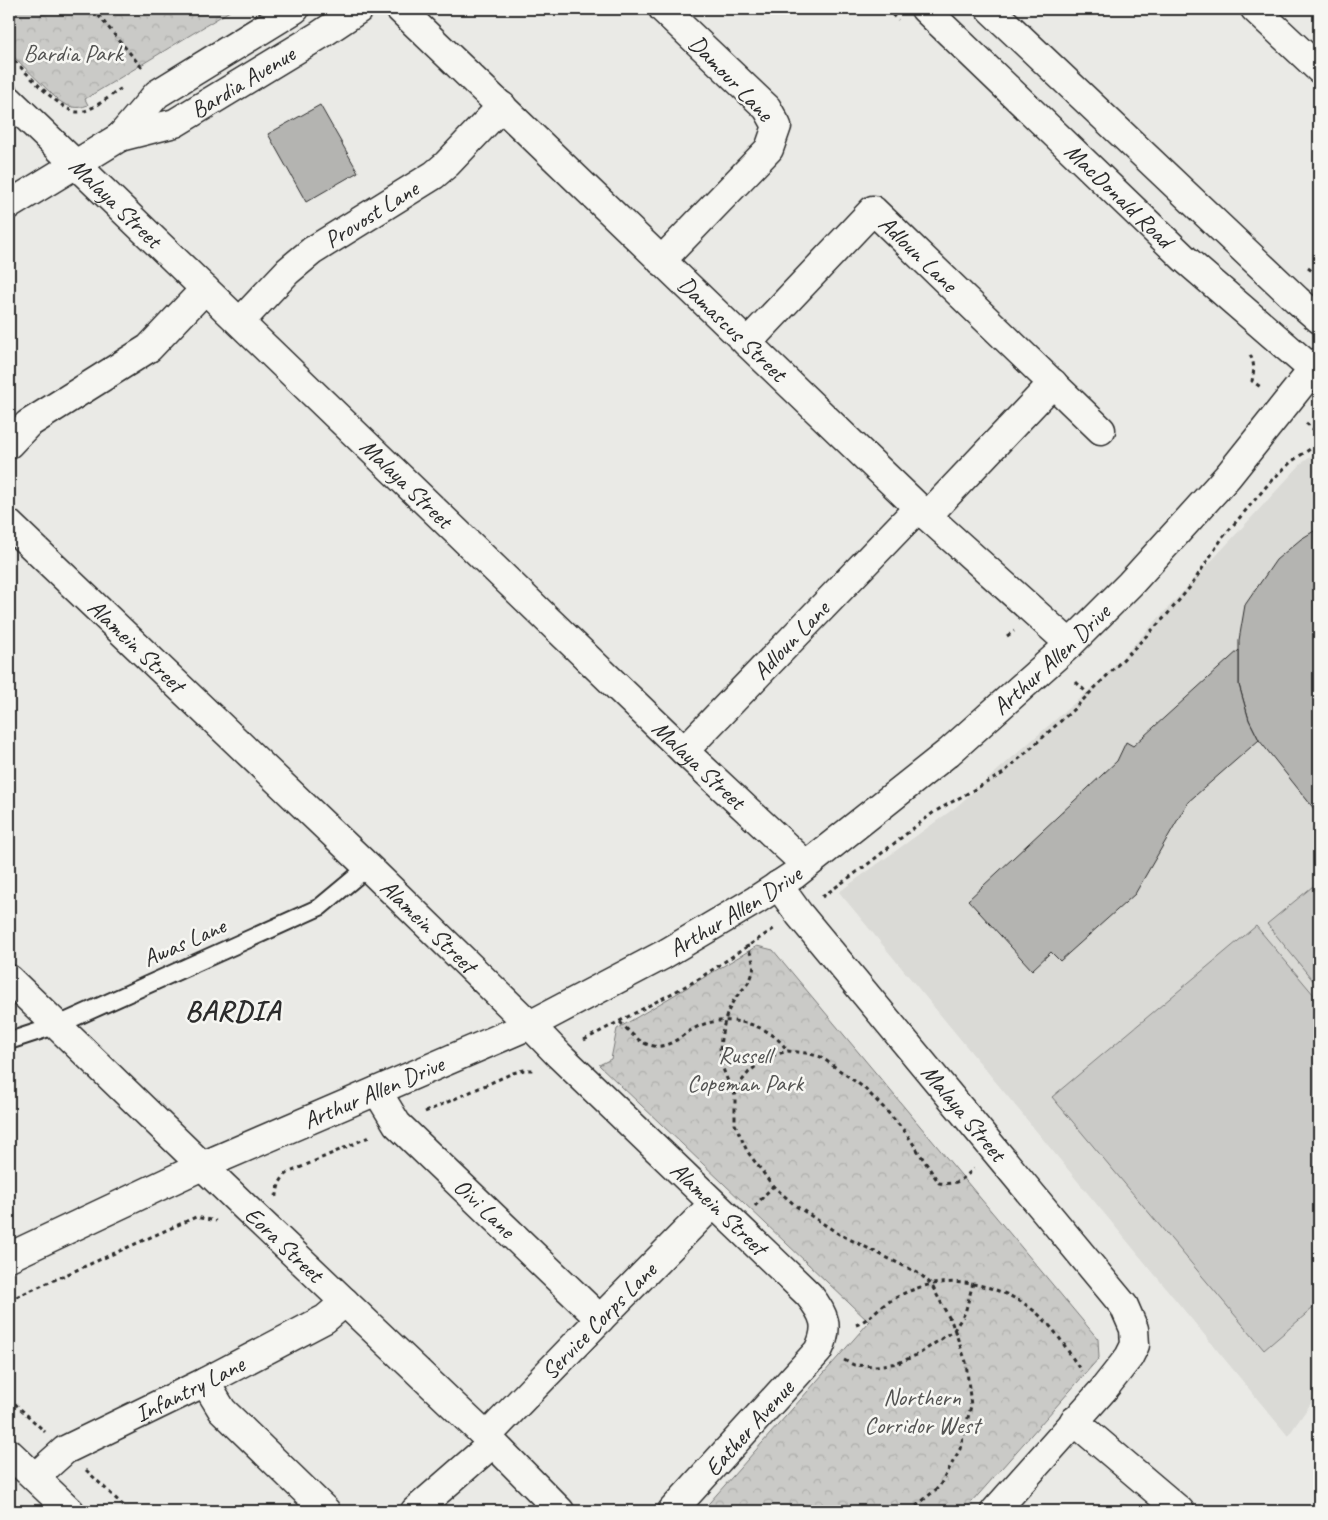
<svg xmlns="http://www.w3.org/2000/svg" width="1328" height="1520" font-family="Caveat,sans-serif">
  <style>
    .built { fill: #dadad6 }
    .park { fill: url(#park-crowns); stroke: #7a7a79 }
    .garden { fill: #cacac7; stroke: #7a7a79 }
    .building { fill: #b4b4b1; stroke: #2b2b2b }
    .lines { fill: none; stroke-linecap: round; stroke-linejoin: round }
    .lane-casing { stroke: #2b2b2b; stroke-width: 20 }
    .street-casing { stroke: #2b2b2b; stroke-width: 31 }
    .secondary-casing { stroke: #2b2b2b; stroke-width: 31 }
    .path { stroke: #2b2b2b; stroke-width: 3; stroke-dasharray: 4 4; stroke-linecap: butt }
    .lane { stroke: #f6f6f2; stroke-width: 16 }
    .street { stroke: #f6f6f2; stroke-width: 28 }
    .secondary { stroke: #f6f6f2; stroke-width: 28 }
    .labels { text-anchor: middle; stroke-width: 5; stroke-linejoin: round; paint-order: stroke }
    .park-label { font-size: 24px; fill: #535352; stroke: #f6f6f2 }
    .street-label { font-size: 24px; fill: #2b2b2b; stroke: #f6f6f2 }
    .district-label { font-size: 29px; font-weight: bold; letter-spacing: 1px; fill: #2b2b2b; stroke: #f6f6f2 }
  </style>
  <defs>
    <pattern id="park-crowns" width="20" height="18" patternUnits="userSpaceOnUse" patternTransform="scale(1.25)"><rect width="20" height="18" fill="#cacac7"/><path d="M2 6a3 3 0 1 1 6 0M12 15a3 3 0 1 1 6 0" fill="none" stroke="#aeaeab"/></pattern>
  </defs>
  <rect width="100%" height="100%" fill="#eaeae6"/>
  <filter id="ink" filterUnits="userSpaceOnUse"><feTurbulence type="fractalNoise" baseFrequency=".02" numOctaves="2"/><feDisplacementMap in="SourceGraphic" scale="10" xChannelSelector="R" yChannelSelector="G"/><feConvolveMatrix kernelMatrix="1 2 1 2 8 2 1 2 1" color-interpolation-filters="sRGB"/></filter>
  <g filter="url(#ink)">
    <path class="built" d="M1319 451V1392L1288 1436 839 892 956 807 1104 677 1302 463Z"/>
    <g class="park">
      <path d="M9 9H233L85 99 88 105C76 110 68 107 58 100L9 52Z"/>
      <path d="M757 946 773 950 1098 1339 1099 1358 964 1511H702L869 1322 599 1065 611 1059 617 1029Z"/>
    </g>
    <g class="garden">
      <path d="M1318 882 1319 884V988L1267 924Z"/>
      <path d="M1256 926 1319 1001V1303L1264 1350 1052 1097Z"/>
    </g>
    <g class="building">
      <path d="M320 105 358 172 306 202 268 134Z"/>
      <path d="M1319 528V815L1259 740 1249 720 1239 685V640L1245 605 1276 560 1301 539Z"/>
      <path d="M1239 650V685L1249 720 1259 740 1188 802 1135 894 1060 961 1051 952 1032 970 968 900 1117 761 1126 742 1133 746Z"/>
    </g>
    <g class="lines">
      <g class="lane-casing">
        <path id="lane" d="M9 1041 58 1025 320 907 368 867"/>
      </g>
      <g class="street-casing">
        <g id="street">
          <path id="s1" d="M400 9 927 516 1070 644"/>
          <path d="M1255 9 1319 69"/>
          <path id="s2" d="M9 100 684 751 806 865"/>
          <path d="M76 164 120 137"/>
          <path d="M661 261 769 149 777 126 767 108 663 9"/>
          <path id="s3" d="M240 322 288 271 312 251 434 175 447 164 502 106"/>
          <path id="s4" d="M747 343 873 210 1101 430"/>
          <path d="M9 444 28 424 149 348 205 289"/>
          <path d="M927 516 1053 383"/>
          <path id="s5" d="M9 524 368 867 530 1025 559 1055 809 1295C825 1315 830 1327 818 1351L672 1511"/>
          <path id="s6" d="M684 751 918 508"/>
          <path id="s7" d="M778 885 799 914 1124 1306 1134 1329 1135 1345 1129 1357 1103 1390 995 1511"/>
          <path id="s8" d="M9 979 246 1208 493 1443 560 1511"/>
          <path id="s9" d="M377 1091 397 1124 600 1319"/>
          <path id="s10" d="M9 1257 202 1166 530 1025 663 955 756 900 794 875 949 752 1070 644 1130 584 1228 476 1319 362"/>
          <path d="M205 1382 222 1410 326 1511"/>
          <path d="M1074 1421 1180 1511"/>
          <path id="s11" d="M486 1437 600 1319 713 1204"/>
          <path id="s12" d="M35 1477 65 1450 205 1382 325 1319 345 1302"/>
          <path d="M415 1511 493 1443"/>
        </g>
      </g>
      <g class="secondary-casing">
        <g id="secondary">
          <path id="s13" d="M925 9 1185 259 1319 375"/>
          <path d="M990 9 1297 300 1319 319"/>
          <path id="s14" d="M120 137 175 123 320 35 359 9"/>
          <path d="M120 137 157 94 295 9"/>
          <path d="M9 205 76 164"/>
          <path d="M9 1453 70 1511"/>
        </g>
      </g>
      <g class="path">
        <path d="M93 9 144 70"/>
        <path d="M886 9 898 20"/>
        <path d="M9 55C22 68 60 111 77 112 90 113 111 95 122 88"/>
        <path d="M1308 268 1312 271H1319"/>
        <path d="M1250 355C1255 364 1254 371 1252 381L1262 388"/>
        <path d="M1306 423 1319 434"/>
        <path d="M1007 636 1014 631"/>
        <path d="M1076 682 1088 694"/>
        <path d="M822 897 868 864 934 812 1002 774 1041 739 1075 708 1166 616 1190 587 1223 537 1271 481 1292 461 1319 443"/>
        <path d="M620 1022C629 1031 639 1044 654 1046 671 1048 681 1035 695 1028 719 1015 754 1020 775 1037 780 1041 784 1046 788 1051"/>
        <path d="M584 1040 697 980 775 928"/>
        <path d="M735 1095C721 1069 716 1054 724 1025 726 1016 729 1008 734 1000 739 992 749 985 752 975 756 965 751 955 747 945"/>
        <path d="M425 1112 513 1073 524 1070H534"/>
        <path d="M275 1196 277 1195C278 1186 280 1179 288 1173L371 1136"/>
        <path d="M755 1206 773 1186"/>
        <path d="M9 1300 196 1217 216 1221"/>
        <path d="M856 1325C866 1321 872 1314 881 1307 891 1300 903 1293 915 1289 959 1272 1017 1289 1048 1324 1061 1338 1071 1356 1081 1371"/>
        <path d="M844 1360 854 1365 876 1366 898 1363 919 1354 954 1330 965 1313 973 1283"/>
        <path d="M9 1398 45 1432"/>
        <path d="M86 1470 129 1511"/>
        <path d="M910 1511 939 1487 960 1449 971 1406 966 1362 952 1323 931 1284 920 1274 839 1234 796 1206 773 1186 747 1151 735 1124V1095L741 1082 749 1072 761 1062 774 1055 788 1051 806 1053 821 1057 863 1087 884 1108 906 1133 939 1183C957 1185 960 1181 974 1169"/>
      </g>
      <use href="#lane" class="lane"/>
      <use href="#street" class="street"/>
      <use href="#secondary" class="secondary"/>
    </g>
  </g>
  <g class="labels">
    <g class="park-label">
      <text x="73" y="61">Bardia Park</text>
      <text x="745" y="1063">Russell<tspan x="745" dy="28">Copeman Park</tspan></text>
      <text x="922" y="1405">Northern<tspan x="922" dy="28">Corridor West</tspan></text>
    </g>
    <g class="street-label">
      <text transform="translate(731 78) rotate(46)" y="8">Damour Lane</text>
      <text dy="8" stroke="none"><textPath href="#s14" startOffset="136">Bardia Avenue</textPath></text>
      <text dy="8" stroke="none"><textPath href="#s13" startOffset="269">MacDonald Road</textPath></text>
      <text dy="8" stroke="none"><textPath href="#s2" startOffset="148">Malaya Street</textPath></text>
      <text dy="8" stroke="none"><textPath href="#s3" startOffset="171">Provost Lane</textPath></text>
      <text dy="8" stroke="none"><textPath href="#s4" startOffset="246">Adloun Lane</textPath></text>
      <text dy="8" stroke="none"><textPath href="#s1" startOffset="461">Damascus Street</textPath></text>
      <text dy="8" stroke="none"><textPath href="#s2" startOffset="552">Malaya Street</textPath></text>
      <text dy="8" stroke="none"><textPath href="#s6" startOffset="154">Adloun Lane</textPath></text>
      <text dy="8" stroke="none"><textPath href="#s5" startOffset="176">Alamein Street</textPath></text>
      <text dy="8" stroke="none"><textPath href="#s10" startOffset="1210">Arthur Allen Drive</textPath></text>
      <text dy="8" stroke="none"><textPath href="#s2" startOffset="958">Malaya Street</textPath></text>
      <text dy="8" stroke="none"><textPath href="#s10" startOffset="805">Arthur Allen Drive</textPath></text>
      <text dy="8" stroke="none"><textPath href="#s5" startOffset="581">Alamein Street</textPath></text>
      <text transform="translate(184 942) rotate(-24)" y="8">Awas Lane</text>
      <text dy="8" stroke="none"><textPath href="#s10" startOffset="400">Arthur Allen Drive</textPath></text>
      <text dy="8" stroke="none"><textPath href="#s7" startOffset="294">Malaya Street</textPath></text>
      <text dy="8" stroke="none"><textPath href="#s9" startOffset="160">Oivi Lane</textPath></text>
      <text dy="8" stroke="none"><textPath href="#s5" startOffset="986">Alamein Street</textPath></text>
      <text dy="8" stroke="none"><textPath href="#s8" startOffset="382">Eora Street</textPath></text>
      <text dy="8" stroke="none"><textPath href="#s11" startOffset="162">Service Corps Lane</textPath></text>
      <text dy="8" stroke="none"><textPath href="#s12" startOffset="179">Infantry Lane</textPath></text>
      <text transform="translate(749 1428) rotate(-48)" y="8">Eather Avenue</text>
    </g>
    <g class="district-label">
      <text x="233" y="1020">BARDIA</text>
    </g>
  </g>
  <rect width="1328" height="1520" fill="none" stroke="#f6f6f2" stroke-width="30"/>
  <rect x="15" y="15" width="1298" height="1490" fill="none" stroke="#2b2b2b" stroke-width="2" filter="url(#ink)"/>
</svg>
